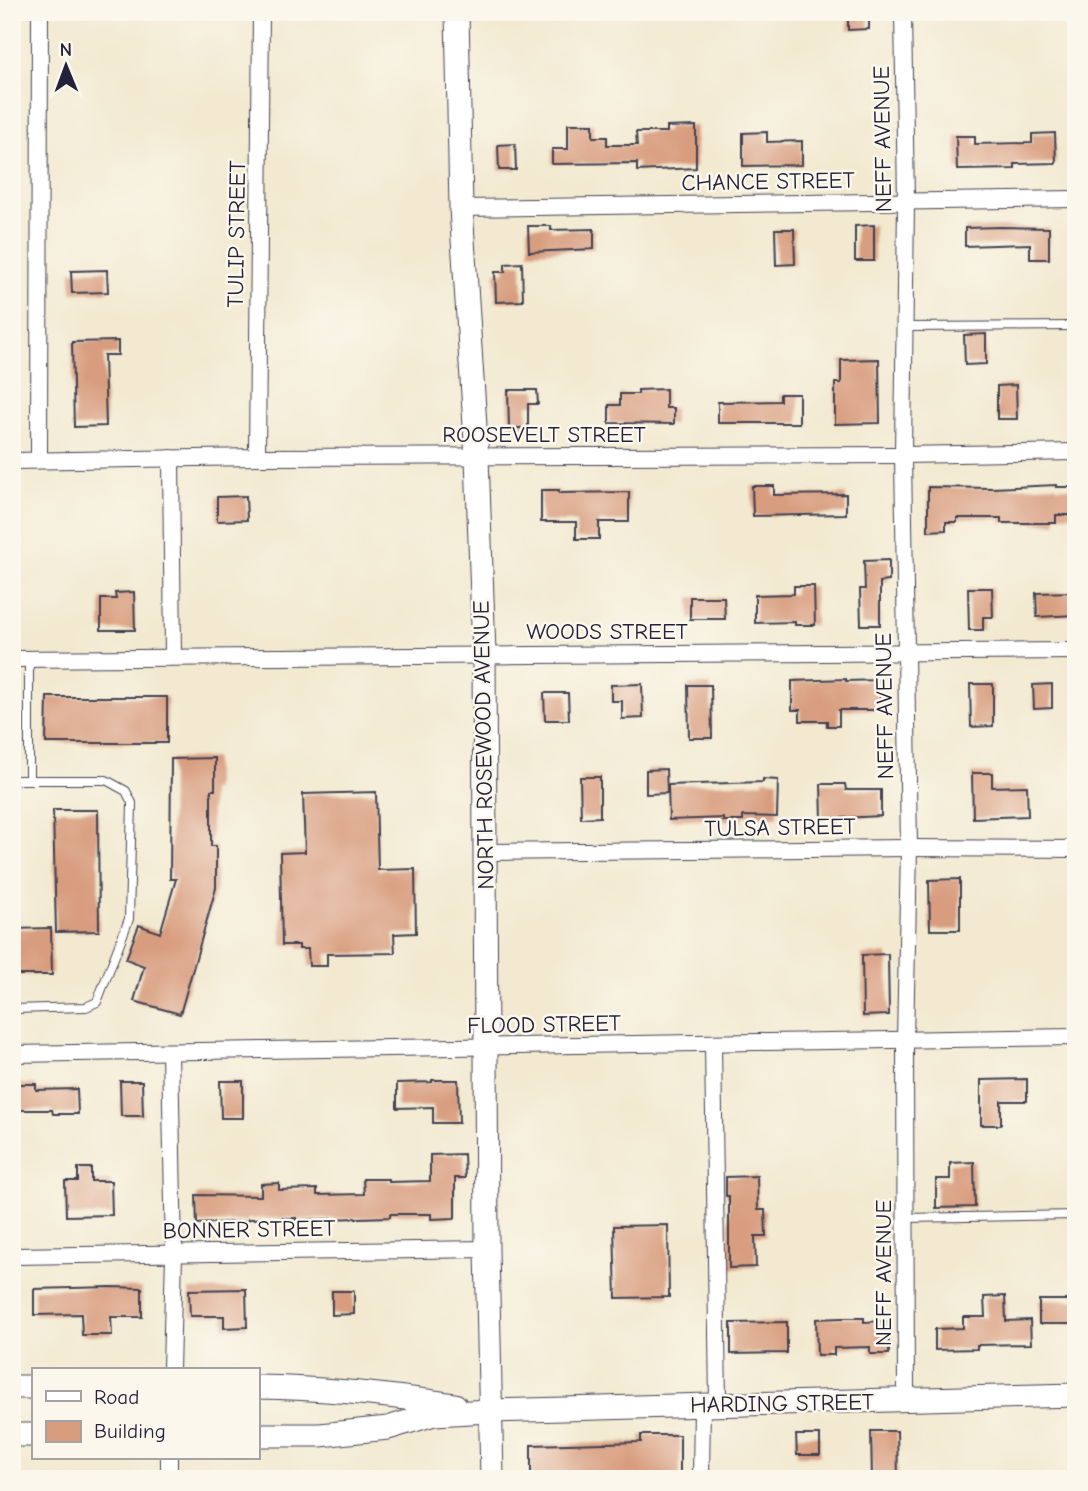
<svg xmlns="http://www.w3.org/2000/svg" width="1088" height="1491" font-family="'Comic Neue',sans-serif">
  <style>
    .building { fill: #d89c7e }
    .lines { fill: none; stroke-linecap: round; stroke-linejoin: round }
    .lane-casing { stroke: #414051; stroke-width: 10 }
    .street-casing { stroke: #414051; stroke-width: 18 }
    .secondary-casing { stroke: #414051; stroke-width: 25 }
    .lane { stroke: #fff; stroke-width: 8 }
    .street { stroke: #fff; stroke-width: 16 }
    .secondary { stroke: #fff; stroke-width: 23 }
    .labels { text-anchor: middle; stroke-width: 5; stroke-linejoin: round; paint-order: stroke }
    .street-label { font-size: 23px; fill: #22223b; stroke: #fbf7ec }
  </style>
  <rect width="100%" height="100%" fill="#fbf7ec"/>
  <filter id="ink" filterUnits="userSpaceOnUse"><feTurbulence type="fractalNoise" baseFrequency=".0143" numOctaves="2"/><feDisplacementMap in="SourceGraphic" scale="14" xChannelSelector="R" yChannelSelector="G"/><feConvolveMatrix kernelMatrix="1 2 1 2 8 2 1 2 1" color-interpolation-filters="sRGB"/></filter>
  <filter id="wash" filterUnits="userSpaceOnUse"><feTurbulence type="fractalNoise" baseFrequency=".00686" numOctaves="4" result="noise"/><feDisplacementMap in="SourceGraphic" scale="28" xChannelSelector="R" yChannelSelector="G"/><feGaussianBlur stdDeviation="1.57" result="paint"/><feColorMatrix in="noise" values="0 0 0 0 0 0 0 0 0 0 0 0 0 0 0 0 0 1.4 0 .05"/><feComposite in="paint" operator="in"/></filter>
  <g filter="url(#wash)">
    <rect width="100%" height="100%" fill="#f2e9d0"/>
    <g id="blocks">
      <g class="building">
        <path d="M848 12H869V29L848 30Z"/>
        <path d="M568 124H593V137H607V145H637L636 132H667V127L696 126V168L637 171V163L552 164V149H568Z"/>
        <path d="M767 132V142L802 141V165L743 166V133Z"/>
        <path d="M1055 133 1056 163 1015 164V169L957 170 956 136H975V144L1032 143V134Z"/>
        <path d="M515 144 516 170H499L498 145Z"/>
        <path d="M874 225V261H855V226Z"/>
        <path d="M528 226H551V230L594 229V249L529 252Z"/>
        <path d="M1001 227 1049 228V259H1030V244L965 246V228Z"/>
        <path d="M775 229H794L795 264 776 265Z"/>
        <path d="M522 263 523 301 496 302 495 272H505V264Z"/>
        <path d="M107 270 108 292 72 293 71 271Z"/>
        <path d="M986 334V364L965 365 964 335Z"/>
        <path d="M118 341V355H104L106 426 74 427 72 342Z"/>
        <path d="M879 359 880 423 835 424V383H841V360Z"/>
        <path d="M1016 385 1017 419H997V386Z"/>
        <path d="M666 389V408H674V424L609 423V405H620V394H638V390Z"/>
        <path d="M508 390H537L538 404H528V428H509Z"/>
        <path d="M780 394H799V423H718V402L780 401Z"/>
        <path d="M1056 485V487H1076V515H1056V523H1001V518H957V522H946V530L928 531V487L993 488Z"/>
        <path d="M752 486H774V495L846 494V514L753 516Z"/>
        <path d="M541 490H559V493L629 492V522H599V539H576V522H541Z"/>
        <path d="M246 496 247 520 217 521V497Z"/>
        <path d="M889 560V581L880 582V625H861L860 589H865L864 561Z"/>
        <path d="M794 586H814L815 625H795V622L755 623V595L794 594Z"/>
        <path d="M968 588H992L993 617H983V630H969Z"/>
        <path d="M134 592 135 630H101V599H116L115 593Z"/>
        <path d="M1076 592V615L1037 617 1036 593Z"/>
        <path d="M690 597H724L725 619H690Z"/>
        <path d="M846 679V681L880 680V710H839V726H827V721H800V710H792V681Z"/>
        <path d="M642 684 643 718 622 719V701H611V685Z"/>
        <path d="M970 684H993V726L971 727Z"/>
        <path d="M1052 684V708L1034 709 1033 685Z"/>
        <path d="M688 685H711L712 738H689Z"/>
        <path d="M544 693H568L569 720H545Z"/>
        <path d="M47 697H167V743H46Z"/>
        <path d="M215 758V790H211V846H216V888L180 1014 134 1001 144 966 126 959 139 925 160 933 176 879H170L171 759Z"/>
        <path d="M666 769 667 793 646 794V770Z"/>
        <path d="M972 773H992V787L1027 786 1028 816 973 818Z"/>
        <path d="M580 777H600V817L581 818Z"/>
        <path d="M763 779 778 780 777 817 743 816V821H723V818L669 820 668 785 763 782Z"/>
        <path d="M821 784H845L846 790H881V816L822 819Z"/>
        <path d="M376 792 378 870 415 869 416 933 394 934 395 953 327 954V966H309L308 949H299V945H282L280 853 305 852 303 794Z"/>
        <path d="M53 810H98L99 931 56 932Z"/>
        <path d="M960 879V930H930L929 880Z"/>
        <path d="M51 928 52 975H12V929Z"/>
        <path d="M888 954 889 1015 863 1016 862 955Z"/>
        <path d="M1027 1079V1101H1001V1125H981V1080Z"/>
        <path d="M432 1080H458L459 1123H433V1107L397 1108V1083L432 1082Z"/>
        <path d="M120 1081H142L143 1116H121Z"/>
        <path d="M220 1081H243V1118H221Z"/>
        <path d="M17 1084H36V1090L77 1089 78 1114H53L52 1110H18Z"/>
        <path d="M464 1154 465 1178H455V1218L431 1219V1214H390V1217L296 1220V1218L248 1219V1221L197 1224 196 1195 261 1196V1184L279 1183V1190L317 1189V1195L364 1194 363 1179H389V1182L430 1181V1155Z"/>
        <path d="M974 1162 975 1207 936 1208V1179H950V1163Z"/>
        <path d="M78 1168H91V1181H111L112 1215 66 1216 65 1181H78Z"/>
        <path d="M757 1176 758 1210H765L766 1236H755L756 1267 729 1268V1196H726V1177Z"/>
        <path d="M668 1225 669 1297 616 1298 614 1226Z"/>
        <path d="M111 1287 142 1288V1317H111L112 1335H82L81 1314 34 1315V1289Z"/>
        <path d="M246 1289 247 1327 224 1328V1316H190L189 1290Z"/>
        <path d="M332 1291H354V1314L332 1315Z"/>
        <path d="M1005 1296 1006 1321 1030 1320 1031 1344 977 1345V1349L935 1350V1329L963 1328V1317H985L984 1297Z"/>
        <rect x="1039" y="1300" width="37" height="24"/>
        <path d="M842 1318H864V1322L888 1321 889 1354H870V1347L834 1348V1355H817L816 1319Z"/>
        <path d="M787 1322V1353L731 1354V1323Z"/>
        <path d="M871 1431H897L898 1479H872Z"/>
        <path d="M641 1435H680V1479L531 1478V1445L641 1442Z"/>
        <path d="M796 1435H820V1455H797Z"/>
      </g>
    </g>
  </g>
  <g filter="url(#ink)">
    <use href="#blocks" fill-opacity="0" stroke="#414051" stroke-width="2"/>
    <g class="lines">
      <g class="lane-casing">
        <g id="lane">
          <path d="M905 327 1076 326"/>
          <path d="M29 659V780"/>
          <path d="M12 780H106L126 791 132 803 129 919 97 1002 86 1007 12 1009"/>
          <path d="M905 1218 1076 1215"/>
        </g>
      </g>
      <g class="street-casing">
        <g id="street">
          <path d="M903 12 906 202 903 455 909 848 905 1041 906 1400"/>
          <path d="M461 208 1076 199"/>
          <path d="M257 457 261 12"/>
          <path d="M171 458 173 657"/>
          <path d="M39 460 40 12"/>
          <path d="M12 461 257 457 903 455 1076 452"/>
          <path d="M12 659 1076 651"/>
          <path d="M485 852 909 848 1076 849"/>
          <path d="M713 1043 718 1404"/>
          <path d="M170 1052 174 1254 171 1370"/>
          <path d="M12 1054 1076 1037"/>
          <path d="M12 1256 487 1249"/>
          <path d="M169 1479V1458"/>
          <path d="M701 1479 702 1405"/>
        </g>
      </g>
      <g class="secondary-casing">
        <g id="secondary">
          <path d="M457 12 461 208 477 457 484 654 487 1249 492 1479"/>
          <path d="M12 1387H33"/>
          <path d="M257 1387C324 1388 389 1395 455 1405"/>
          <path d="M12 1435H33"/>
          <path d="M257 1435H320L388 1428 434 1414 489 1411 1076 1395"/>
        </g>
      </g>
      <use href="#lane" class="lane"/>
      <use href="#street" class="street"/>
      <use href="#secondary" class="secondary"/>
    </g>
  </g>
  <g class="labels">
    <g class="street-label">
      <text transform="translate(882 139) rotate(-91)" y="8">NEFF AVENUE</text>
      <text transform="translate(768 181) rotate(-1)" y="8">CHANCE STREET</text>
      <text transform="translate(236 234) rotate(-89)" y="8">TULIP STREET</text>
      <text x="544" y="442">ROOSEVELT STREET</text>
      <text x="607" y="639">WOODS STREET</text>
      <text transform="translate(884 706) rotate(-91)" y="8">NEFF AVENUE</text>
      <text transform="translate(483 745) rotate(-91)" y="8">NORTH ROSEWOOD AVENUE</text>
      <text transform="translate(780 827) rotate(-1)" y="8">TULSA STREET</text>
      <text transform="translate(544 1024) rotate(-1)" y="8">FLOOD STREET</text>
      <text transform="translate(249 1229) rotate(-1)" y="8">BONNER STREET</text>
      <text transform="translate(883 1273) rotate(-90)" y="8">NEFF AVENUE</text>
      <text transform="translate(782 1403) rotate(-1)" y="8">HARDING STREET</text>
    </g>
  </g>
  <rect width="1088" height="1491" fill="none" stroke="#fbf7ec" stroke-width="42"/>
  <rect x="32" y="1368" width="228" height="91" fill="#fbf7ec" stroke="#a4a2a5" stroke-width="2"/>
  <rect x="46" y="1391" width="35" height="10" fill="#ffffff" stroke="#a4a2a5" stroke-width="2"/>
  <text x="94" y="1404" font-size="21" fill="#22223b">Road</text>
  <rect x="46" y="1421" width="35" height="21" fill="#d89c7e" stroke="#a4a2a5" stroke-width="2"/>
  <text x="94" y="1438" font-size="21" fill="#22223b">Building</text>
  <g transform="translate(66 66) rotate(359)" stroke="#fbf7ec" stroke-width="5" paint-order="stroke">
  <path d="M0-5L12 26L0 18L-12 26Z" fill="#22223b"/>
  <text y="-10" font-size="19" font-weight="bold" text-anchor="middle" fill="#22223b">N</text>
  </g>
</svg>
